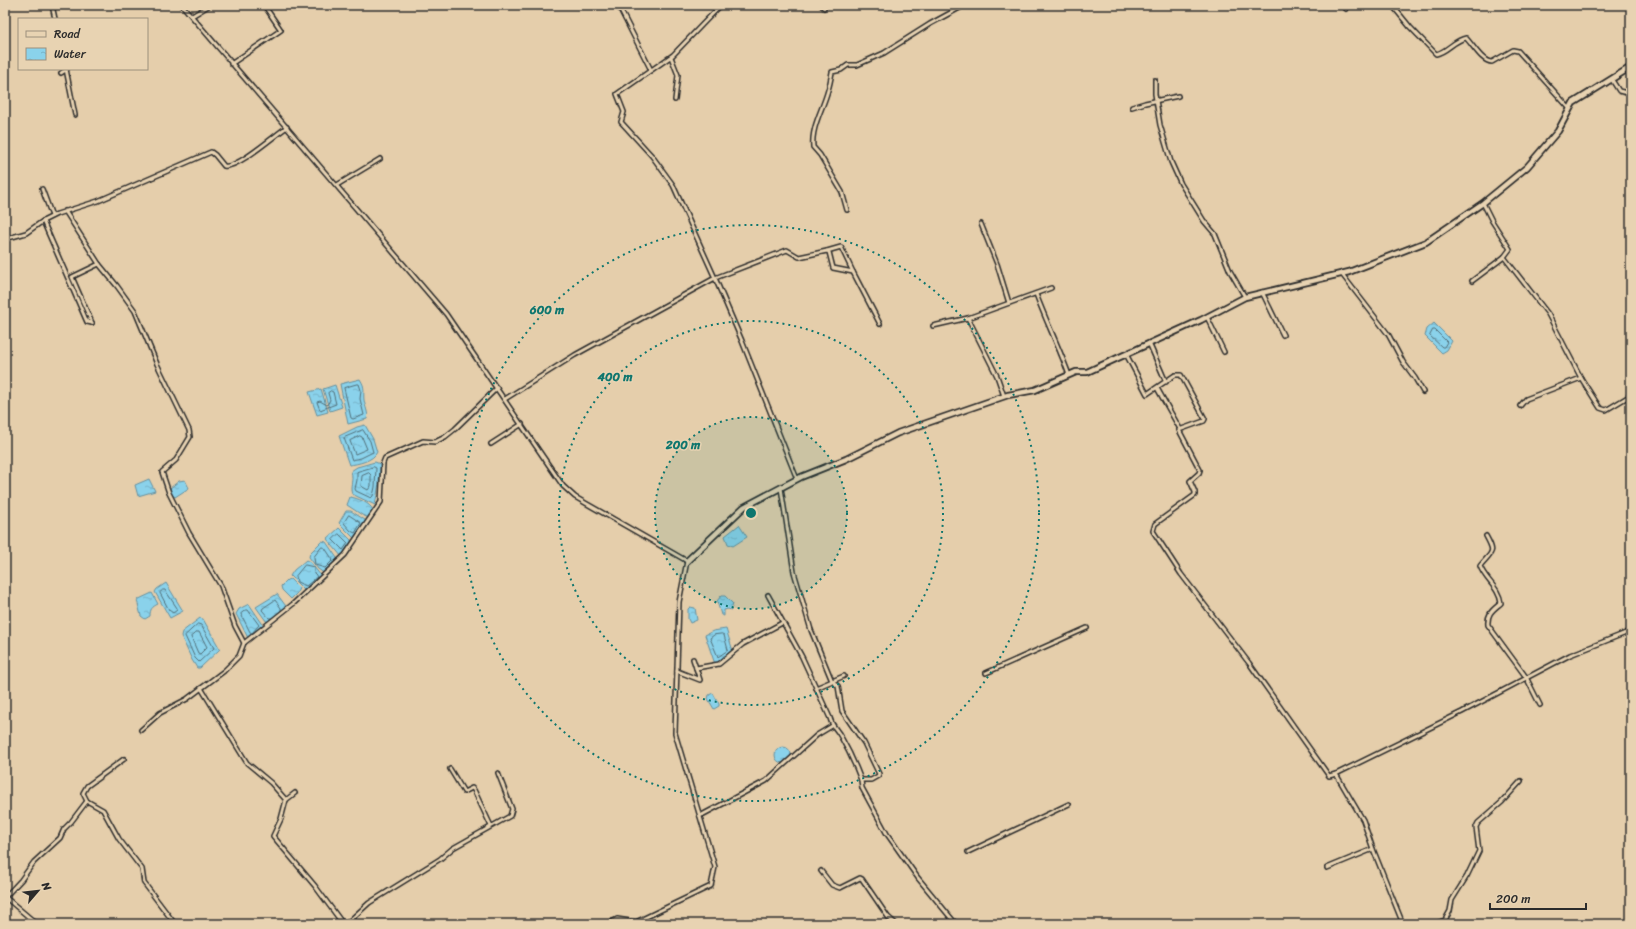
<svg xmlns="http://www.w3.org/2000/svg" width="1636" height="929" font-family="Sriracha,sans-serif">
  <style>
    .water { fill: url(#water-ripples); stroke: #648f9e }
    .lines { fill: none; stroke-linecap: round; stroke-linejoin: round }
    .shore { stroke: #516e78; stroke-width: 1 }
    .street-casing { stroke: #2b2b2b; stroke-width: 6 }
    .secondary-casing { stroke: #2b2b2b; stroke-width: 8 }
    .street { stroke: #e8d3b2; stroke-width: 3 }
    .secondary { stroke: #e8d3b2; stroke-width: 4.5 }
    .ring { fill: none; stroke: #0f766e; stroke-width: 2; stroke-dasharray: 2 4 }
    .centre { fill: #0f766e; stroke: #e8d3b2; stroke-width: 2 }
    .ring-label { font-size: 12px; text-anchor: middle; font-weight: bold; fill: #0f766e; stroke: #e8d3b2; stroke-width: 3; stroke-linejoin: round; paint-order: stroke }
  </style>
  <defs>
    <pattern id="water-ripples" width="26" height="14" patternUnits="userSpaceOnUse"><rect width="26" height="14" fill="#8ad2eb"/><path d="M2 4q2-2 4 0t4 0M15 11q2-2 4 0t4 0" fill="none" stroke="#77b4ca"/></pattern>
  </defs>
  <rect width="100%" height="100%" fill="#e5ceab"/>
  <filter id="ink" filterUnits="userSpaceOnUse"><feTurbulence type="fractalNoise" baseFrequency=".025" numOctaves="2"/><feDisplacementMap in="SourceGraphic" scale="8" xChannelSelector="R" yChannelSelector="G"/><feConvolveMatrix kernelMatrix="1 2 1 2 8 2 1 2 1" color-interpolation-filters="sRGB"/></filter>
  <g filter="url(#ink)">
    <g class="water">
      <path d="M1434 323 1452 341 1447 350 1442 353 1425 336 1427 329Z"/>
      <path d="M360 379C366 388 363 391 364 400 365 407 369 413 367 419L348 424 340 384Z"/>
      <path d="M335 385 342 407 330 411 323 389Z"/>
      <path d="M321 389 328 412 317 415 309 392Z"/>
      <path d="M365 425 373 439 377 452C373 461 358 464 349 465L339 436 357 427Z"/>
      <path d="M375 462 380 464C380 478 378 491 375 505L352 494C349 486 354 481 351 471L357 467Z"/>
      <path d="M149 479 155 491 138 496 135 485Z"/>
      <path d="M185 480 189 488 175 497 172 495 170 488 179 481Z"/>
      <path d="M350 497C357 498 370 503 373 510L371 516 369 518 362 515 347 505Z"/>
      <path d="M346 511H351L368 522 355 539 339 523Z"/>
      <path d="M739 525 747 537 733 546 728 544 725 536Z"/>
      <path d="M339 528 351 540 352 545 342 557 327 539Z"/>
      <path d="M322 541 326 542 337 558 338 562 325 574 318 569 309 557 310 553Z"/>
      <path d="M306 560 310 562 321 576 320 581 305 591 290 576 294 570Z"/>
      <path d="M290 579 299 588 297 593 291 599 282 590 281 586 287 580Z"/>
      <path d="M166 583 183 611 170 618 155 592 157 589Z"/>
      <path d="M152 593 158 604C152 607 150 609 150 616L145 619 141 616 137 600Z"/>
      <path d="M277 594 288 609 279 618 269 625 256 607Z"/>
      <path d="M721 596H725L733 604 731 610 728 609 724 610V616L721 615 717 601Z"/>
      <path d="M249 604 264 626 249 640 236 614 239 609Z"/>
      <path d="M690 607 695 608 697 620 690 623 688 619V609Z"/>
      <path d="M200 618 203 619 220 649 200 668H197L192 660 181 636 182 632Z"/>
      <path d="M726 629 733 651 715 664 705 635 713 631Z"/>
      <path d="M713 693 719 704V706L714 709 708 699 709 695Z"/>
      <circle cx="783" cy="755" r="8"/>
    </g>
    <g class="lines">
      <g class="shore">
        <path d="M1433 330H1435L1447 342 1444 347H1442L1430 336Z"/>
        <path d="M357 384H359L361 390 360 399 364 415 353 419 351 418 344 388Z"/>
        <path d="M331 391 333 392 336 404 320 410 317 402 320 401 327 405 330 400 328 393Z"/>
        <path d="M363 430 370 441 373 452 361 458 352 460 344 438Z"/>
        <path d="M360 436 362 437 367 449 355 454 350 441Z"/>
        <path d="M374 467 376 468 375 487 373 496 371 498 356 491 355 489 357 480V472Z"/>
        <path d="M369 473 371 475V486L368 490 361 486 362 476Z"/>
        <path d="M349 515 361 523 355 533 351 531 344 523Z"/>
        <path d="M339 534 348 543 343 550 333 540Z"/>
        <path d="M322 547 325 548 333 560 325 568 315 565 314 557Z"/>
        <path d="M305 565 314 567V572L317 577 306 586 297 582 296 576Z"/>
        <path d="M163 590H165L177 608V610L173 613 169 610 160 593Z"/>
        <path d="M246 610H248L259 625 252 633 250 632 241 614Z"/>
        <path d="M271 618H269L262 610 263 608 275 600 281 608V610"/>
        <path d="M198 624 201 625 214 648 199 662 195 658 185 636Z"/>
        <path d="M197 632H199L207 647 200 654 198 653 191 637Z"/>
        <path d="M722 634 724 635 728 650 718 657 710 638 714 635Z"/>
      </g>
      <g class="street-casing">
        <g id="street">
          <path d="M52 5 55 19"/>
          <path d="M182 5 446 314 563 486 575 497 687 561 679 602 675 733 715 867 711 886 636 922 617 919 608 924"/>
          <path d="M618 5 651 70"/>
          <path d="M721 5 673 55 617 94 624 112 621 122 652 156 673 185 715 278 787 250 799 257 827 251 829 252 833 268 853 272 880 324"/>
          <path d="M821 5 824 8"/>
          <path d="M1342 5 1346 9"/>
          <path d="M1392 5 1410 27 1436 54C1447 52 1454 40 1466 38 1473 45 1482 62 1492 62L1513 50 1518 51 1570 109"/>
          <path d="M192 16 210 5"/>
          <path d="M671 57 678 75 675 100"/>
          <path d="M231 64 281 30 264 5"/>
          <path d="M66 69 75 115"/>
          <path d="M61 73 67 69"/>
          <path d="M1155 80V94L1160 125 1171 162 1181 184 1204 221 1215 234 1230 271 1245 297"/>
          <path d="M1612 80 1619 91 1631 94"/>
          <path d="M1132 107 1145 103 1178 96"/>
          <path d="M337 185 380 159"/>
          <path d="M42 189 52 216"/>
          <path d="M1483 203 1492 221 1510 249 1504 257 1548 314 1581 378 1600 408 1606 410 1631 395"/>
          <path d="M847 210 842 192 820 155 813 147C811 127 823 109 828 90 830 84 831 78 832 72L841 70 848 65H857L884 53 930 24 965 5"/>
          <path d="M65 211 99 264 117 286 135 311 157 364 189 430 190 437 176 460 162 472 169 493 189 533 221 586 235 626 244 643"/>
          <path d="M43 221 87 322 92 323"/>
          <path d="M981 224 997 264 1009 303"/>
          <path d="M5 239 26 233 43 221 57 214 98 201 211 152 215 155 224 166C237 169 275 135 287 127"/>
          <path d="M827 251 841 247 853 272"/>
          <path d="M1341 273 1388 334 1403 362 1415 378 1423 392"/>
          <path d="M1472 281 1504 257"/>
          <path d="M1262 292 1283 335"/>
          <path d="M1036 294C1046 321 1059 347 1069 375"/>
          <path d="M1207 317 1224 352"/>
          <path d="M968 318 997 376 1004 396"/>
          <path d="M92 323 72 277 99 264"/>
          <path d="M933 326 968 318 1051 288"/>
          <path d="M1149 343 1166 382"/>
          <path d="M1126 354 1147 394 1175 375H1181L1205 419 1204 421 1179 430 1200 470 1199 473 1190 481 1195 492V495L1155 524 1153 531 1181 574 1249 663 1329 776 1336 774 1363 820 1373 849 1403 924"/>
          <path d="M1157 388 1180 429"/>
          <path d="M505 399 575 355 715 278 742 341 797 479"/>
          <path d="M1520 406 1526 399 1581 378"/>
          <path d="M491 444 522 424"/>
          <path d="M781 488 794 572 811 630 832 681 838 686 842 711 864 743 879 774 878 776 871 780H861L862 788 887 834 918 878 956 924"/>
          <path d="M1486 536C1496 554 1492 551 1480 566 1485 580 1499 587 1501 603 1493 610 1487 613 1488 625L1526 677 1540 705"/>
          <path d="M768 595 802 657 830 718C832 727 837 729 841 737 849 751 855 764 861 780"/>
          <path d="M696 668 719 664 743 644 782 623"/>
          <path d="M677 671 700 680 693 659"/>
          <path d="M986 673 1087 628"/>
          <path d="M201 688 247 763 271 783 286 800 281 819 273 836 315 886 343 924"/>
          <path d="M816 688 844 676"/>
          <path d="M141 730 160 713 187 699 224 671 239 656 244 643 293 604 345 555 381 502 383 463 385 458 423 441 435 442 445 437 455 429 497 388"/>
          <path d="M450 769 464 792 472 788 474 790 491 826"/>
          <path d="M1336 774 1462 712 1570 655 1631 631"/>
          <path d="M286 800 295 793"/>
          <path d="M87 801 83 793 87 786 124 759"/>
          <path d="M700 816 766 781 817 735 832 726"/>
          <path d="M968 852 1069 804"/>
          <path d="M1327 868 1373 849"/>
          <path d="M821 871 832 885 840 888 860 878 862 879 888 917 896 924"/>
          <path d="M5 897 21 880 34 862 60 838 64 829 71 822 87 801 103 810 119 839 142 869 144 883 175 924"/>
          <path d="M5 897 37 924"/>
          <path d="M346 924 369 903 440 859 453 848 510 816 512 809 498 773"/>
          <path d="M1435 924 1445 920 1450 911 1452 900 1467 876 1479 851 1476 827 1478 823 1502 802 1521 781"/>
        </g>
      </g>
      <g class="secondary-casing">
        <path id="secondary" d="M687 561 744 507 801 477 846 459 898 433 1008 395 1035 390 1076 372H1087L1201 320 1245 297 1349 272 1426 242 1483 203 1527 167 1558 131 1573 103 1631 67"/>
      </g>
      <use href="#street" class="street"/>
      <use href="#secondary" class="secondary"/>
    </g>
  </g>
  <circle cx="751" cy="513" r="96" fill="#0f766e" fill-opacity=".12"/>
  <g class="ring">
    <circle cx="751" cy="513" r="96"/>
    <circle cx="751" cy="513" r="192"/>
    <circle cx="751" cy="513" r="288"/>
  </g>
  <circle cx="751" cy="513" r="6" class="centre"/>
  <g class="ring-label">
    <text x="547" y="314">600 m</text>
    <text x="615" y="381">400 m</text>
    <text x="683" y="449">200 m</text>
  </g>
  <rect width="1636" height="929" fill="none" stroke="#e8d3b2" stroke-width="20"/>
  <rect x="10" y="10" width="1616" height="909" fill="none" stroke="#2b2b2b" stroke-width="1.5" filter="url(#ink)"/>
  <rect x="18" y="18" width="130" height="52" fill="#e8d3b2" stroke="#9c907c"/>
  <rect x="26" y="31" width="20" height="6" fill="#e8d3b2" stroke="#9c907c"/>
  <text x="54" y="38" font-size="12" fill="#2b2b2b">Road</text>
  <rect x="26" y="48" width="20" height="12" fill="url(#water-ripples)" stroke="#9c907c"/>
  <text x="54" y="58" font-size="12" fill="#2b2b2b">Water</text>
  <g transform="translate(38 891) rotate(62)" stroke="#e8d3b2" stroke-width="3" paint-order="stroke">
  <path d="M0-3L7 15L0 10L-7 15Z" fill="#2b2b2b"/>
  <text y="-6" font-size="11" font-weight="bold" text-anchor="middle" fill="#2b2b2b">N</text>
  </g>
  <path d="M1490 903v6h96v-6" fill="none" stroke="#2b2b2b" stroke-width="2"/>
  <text x="1496" y="903" font-size="12" fill="#2b2b2b" stroke="#e8d3b2" stroke-width="3" paint-order="stroke">200 m</text>
</svg>
